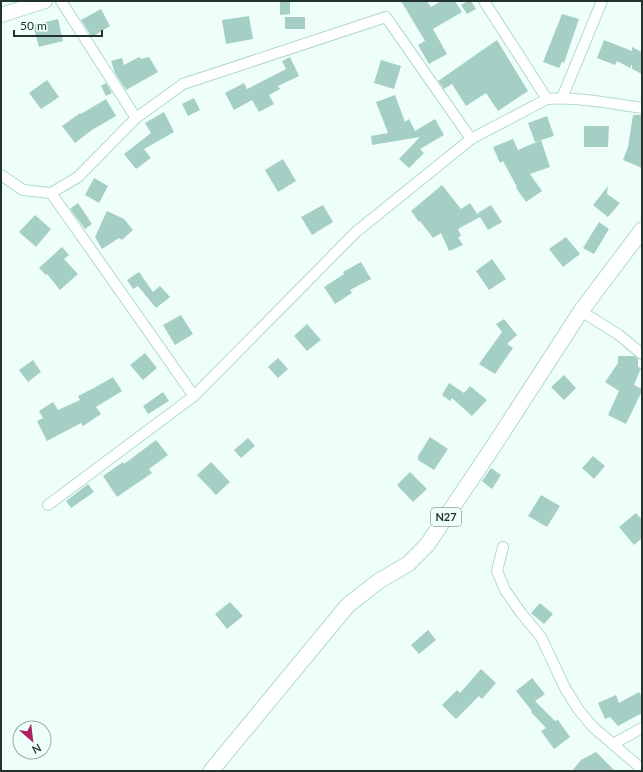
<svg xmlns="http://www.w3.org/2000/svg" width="643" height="772" font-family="Lato,sans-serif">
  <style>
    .building { fill: #a5cfc4 }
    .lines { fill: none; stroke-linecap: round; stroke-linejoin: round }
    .street-casing { stroke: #b0dacf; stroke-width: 12 }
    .secondary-casing { stroke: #b0dacf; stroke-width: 16 }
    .primary-casing { stroke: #b0dacf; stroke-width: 17 }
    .street { stroke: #fff; stroke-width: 10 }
    .secondary { stroke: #fff; stroke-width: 14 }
    .primary { stroke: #fff; stroke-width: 15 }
    .labels { text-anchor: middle; stroke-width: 3.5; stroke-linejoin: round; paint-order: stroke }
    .shield { fill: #eefffa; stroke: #5f706c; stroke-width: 1 }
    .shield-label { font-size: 11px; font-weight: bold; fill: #22332f }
  </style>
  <rect width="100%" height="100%" fill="#eefffa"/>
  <g class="building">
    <path d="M280 1H290V14L280 15Z"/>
    <path d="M401 1H427L431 7 441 1H455L462 12 433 29 447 54 429 64 418 45 425 41Z"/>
    <path d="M468 1H471L476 9 467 14 461 5Z"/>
    <path d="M101 9 110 26 92 37 81 20Z"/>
    <path d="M562 14 579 19 564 63 562 62 559 68 543 62Z"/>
    <path d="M249 16 253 39 226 44 222 20Z"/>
    <rect x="285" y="17" width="20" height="12"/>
    <path d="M58 19 63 41 39 47 33 25Z"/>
    <path d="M497 40 528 91 498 111 486 93 466 106 452 84 444 89 438 81Z"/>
    <path d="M604 40 632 51V47L642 52V74L632 69V64L630 68 617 61 615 65 597 58Z"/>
    <path d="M139 57 141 59 149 57 158 72 126 90 115 73 111 61 122 58 124 65Z"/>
    <path d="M290 57 299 76 278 86 280 89 269 95 274 104 259 112 252 100 234 110 225 93 244 83 247 89 286 69 282 61Z"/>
    <path d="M381 60 401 66 394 89 374 83Z"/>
    <path d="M47 80 59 97 41 109 29 93Z"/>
    <path d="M106 83 112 93 106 96 101 86Z"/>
    <path d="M395 95 405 122 409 119 415 131 435 119 444 135 420 149 424 153 409 168 399 159 420 137 372 145 371 136 388 133 376 102Z"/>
    <path d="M194 98 200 110 188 116 182 104Z"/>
    <path d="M106 99 116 116 92 130 75 143 62 126 80 113 81 114Z"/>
    <path d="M164 112 174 132 144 149 151 158 136 169 124 154 151 133 145 123Z"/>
    <path d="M633 115H642V168L623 160 628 147Z"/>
    <path d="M547 116 554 136 535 142 528 123Z"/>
    <path d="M584 126H609L608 147H584Z"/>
    <path d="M513 139 518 150 541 140 550 167 530 174 542 191 526 202 516 188 517 187 503 161 500 163 493 147Z"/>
    <path d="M283 159 296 181 278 192 265 170Z"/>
    <path d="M94 178 108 186 99 203 85 195Z"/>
    <path d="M442 185 461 209 470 203 478 215V213L491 205 502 222 488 230 480 217 458 229 461 236 458 237 463 245 449 251 441 233 433 238 420 221 419 222 411 211Z"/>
    <path d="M608 186 607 194 620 203 608 217 593 205Z"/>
    <path d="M78 203 92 224 85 229 70 209Z"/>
    <path d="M323 205 333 222 312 235 301 217Z"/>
    <path d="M107 211 124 219 133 230 122 240 119 238 102 249 95 237Z"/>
    <path d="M35 215 51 229 36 247 19 232Z"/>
    <path d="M599 222 609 229 594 254 583 248Z"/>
    <path d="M566 237 580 254 563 267 549 249Z"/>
    <path d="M62 247 69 255 64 259 78 274 60 290 47 274 46 275 39 268Z"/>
    <path d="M492 259 506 279 489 290 476 271Z"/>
    <path d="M361 262 371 279 350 290 352 293 335 304 324 287 344 274 343 272Z"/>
    <path d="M139 272 153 292 160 286 170 297 156 308 138 286 133 289 127 280Z"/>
    <path d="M181 315 193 334 175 345 163 325Z"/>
    <path d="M504 319 517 335 507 344 513 348 495 374 479 364 502 332 496 324Z"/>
    <path d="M307 324 321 340 307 351 294 336Z"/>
    <path d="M145 353 157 368 143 380 130 365Z"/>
    <path d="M618 356H635L638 359V367L641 368 634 385 642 389V391L626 424 608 415 619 391 605 382 618 363Z"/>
    <path d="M278 358 288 369 278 378 268 367Z"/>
    <path d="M33 360 41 372 28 382 19 370Z"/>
    <path d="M564 375 576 388 564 400 551 387Z"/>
    <path d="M113 377 122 391 96 407 101 414 83 426 81 423 47 441 37 421 43 418 39 411 53 402 58 410 80 400 78 396 94 388Z"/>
    <path d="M449 383 464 393 470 386 487 400 472 416 452 398 450 401 442 395Z"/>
    <path d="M163 392 169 401 148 414 143 406Z"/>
    <path d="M430 437 448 449 434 470 418 460V456Z"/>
    <path d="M248 438 255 446 241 458 234 450Z"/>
    <path d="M156 440 168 455 149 469 152 473 117 497 103 476 123 462 124 464Z"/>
    <path d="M593 456 605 466 594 479 582 468Z"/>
    <path d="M211 462 230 482 216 495 197 475Z"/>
    <path d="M491 468 501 475 492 489 482 481Z"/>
    <path d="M410 472 427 489 413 502 397 485Z"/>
    <path d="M88 484 94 492 71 508 66 501Z"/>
    <path d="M541 495 560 506 547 527 528 516Z"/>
    <path d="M636 513 642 520V538L634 545 619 527Z"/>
    <path d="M230 602 243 616 227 629 215 614Z"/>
    <path d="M540 603 553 614 544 624 531 613Z"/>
    <path d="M428 630 436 640 419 654 411 645Z"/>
    <path d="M481 669 496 683 482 699 479 696 456 719 442 705 457 690 460 693Z"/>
    <path d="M532 678 545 694 535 701 555 721 558 720 570 737 554 749 541 731 546 728 531 712 532 711 516 691Z"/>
    <path d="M639 692 642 697V713L618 726 610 717 605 719 598 703 616 695 619 703Z"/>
    <path d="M596 752 615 771H572L581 760Z"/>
  </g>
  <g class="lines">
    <g class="street-casing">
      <g id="street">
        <path d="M61 1 136 118"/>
        <path d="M484 1 547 99C578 97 611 103 642 108"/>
        <path d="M562 98 602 1"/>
        <path d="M1 175 23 190 51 193 78 177 136 118 183 84 386 17 471 139"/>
        <path d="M51 193 194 396"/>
        <path d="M581 311 619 335 642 354"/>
        <path d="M48 505 194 396 356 232 471 139 547 99"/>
        <path d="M503 547 497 571 505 590 521 613 541 637 565 688 578 709 593 727 642 769"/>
        <path d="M613 744 642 728"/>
      </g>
    </g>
    <g class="secondary-casing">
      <path id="secondary" d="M1 15 45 1"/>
    </g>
    <g class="primary-casing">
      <path id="primary" d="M211 771 348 605 379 581 408 564 427 545 491 450 581 311 642 230"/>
    </g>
    <use href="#street" class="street"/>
    <use href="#secondary" class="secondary"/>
    <use href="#primary" class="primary"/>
  </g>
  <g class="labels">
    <rect class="shield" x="431" y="508" width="30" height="18" rx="3"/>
    <g class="shield-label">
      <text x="446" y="521">N27</text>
    </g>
  </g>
  <rect width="643" height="772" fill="none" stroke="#22332f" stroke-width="4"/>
  <g transform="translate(32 740) rotate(152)"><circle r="19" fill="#eefffa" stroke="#9cada9"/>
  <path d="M0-3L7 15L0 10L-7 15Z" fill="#ac2263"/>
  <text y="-6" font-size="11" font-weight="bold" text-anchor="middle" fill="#22332f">N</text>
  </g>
  <path d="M14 30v6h88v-6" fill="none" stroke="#22332f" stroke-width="2"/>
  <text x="20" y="30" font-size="12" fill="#22332f" stroke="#eefffa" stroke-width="3" paint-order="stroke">50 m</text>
</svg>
